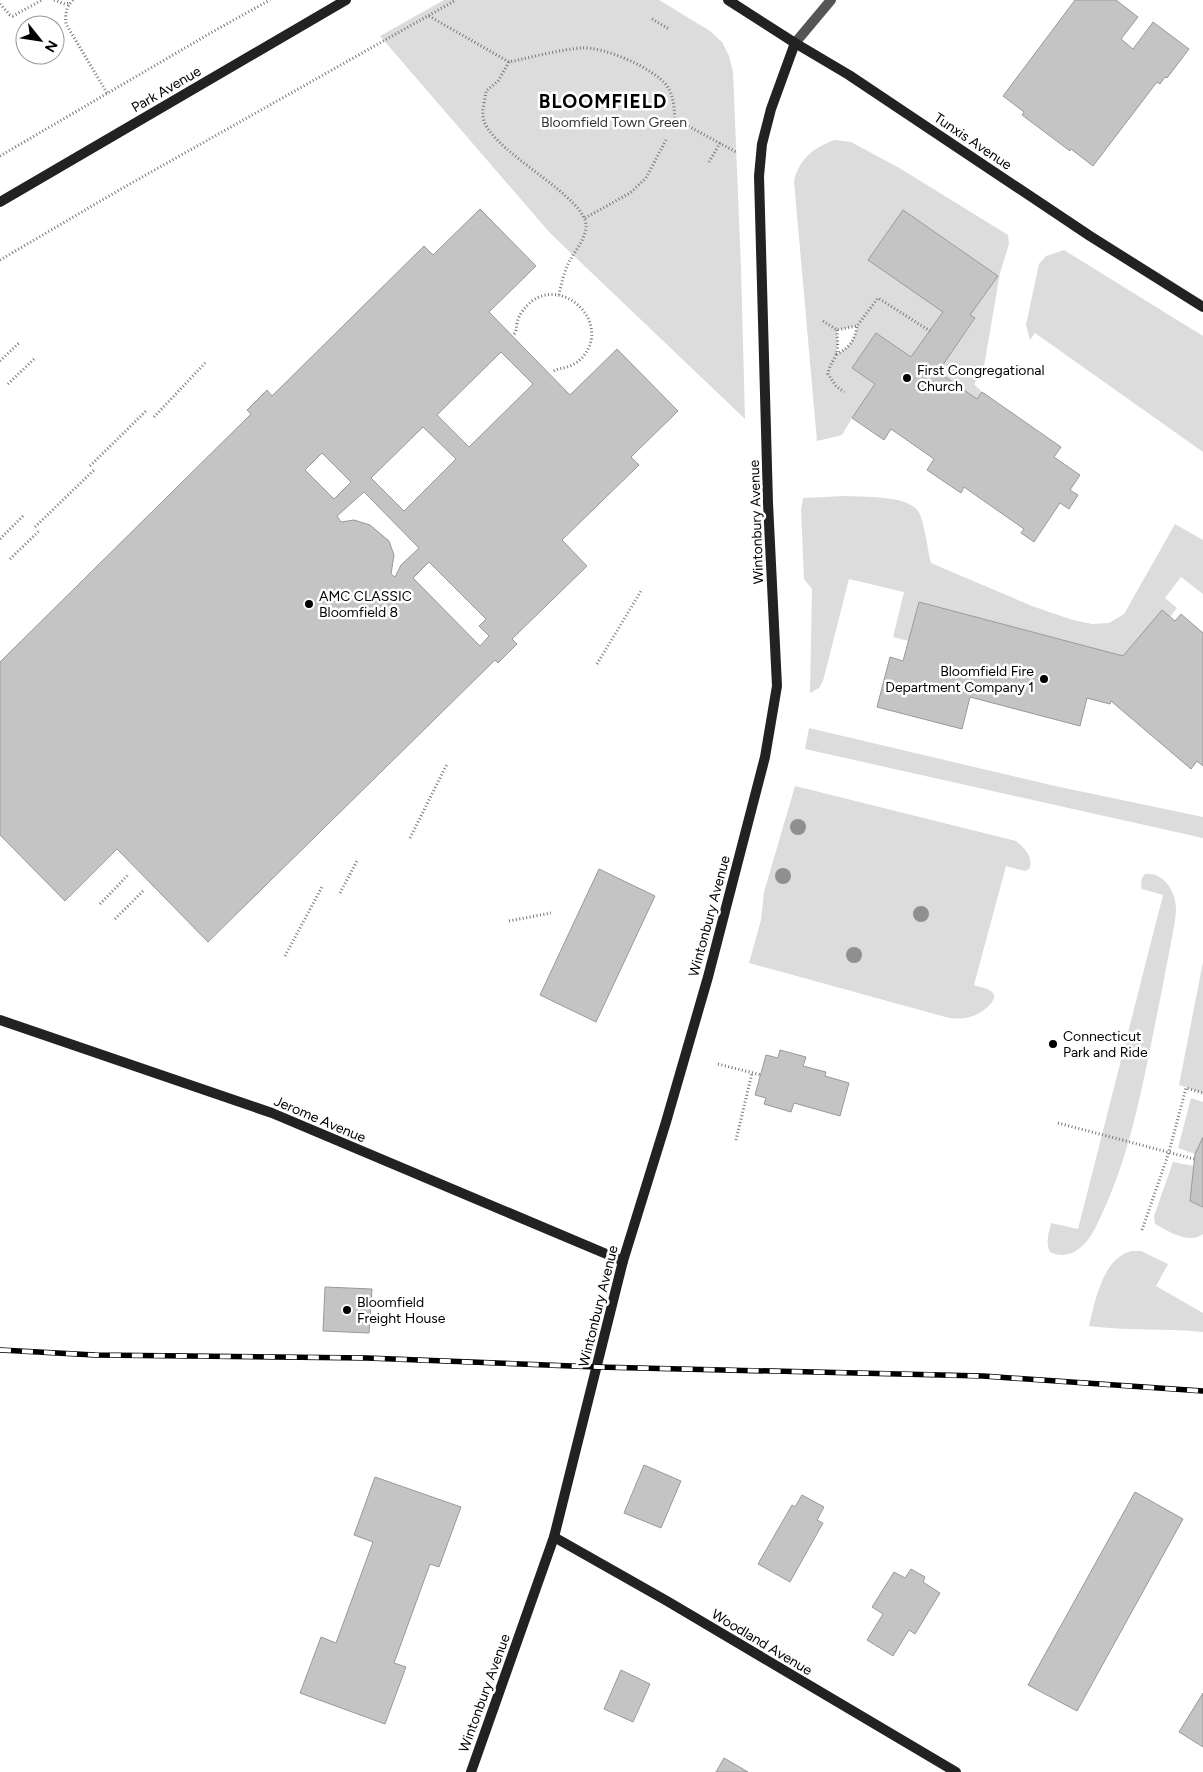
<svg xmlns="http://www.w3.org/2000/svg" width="1203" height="1772" font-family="Figtree,sans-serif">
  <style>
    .green { fill: #dcdcdc; fill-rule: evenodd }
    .building { fill: #c4c4c4; stroke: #999; fill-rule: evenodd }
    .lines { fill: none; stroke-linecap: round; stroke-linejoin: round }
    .path { stroke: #777; stroke-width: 3; stroke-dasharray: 1 2.5; stroke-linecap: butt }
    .lane { stroke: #555; stroke-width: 10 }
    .secondary { stroke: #222; stroke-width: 10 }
    .rail-casing { stroke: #000; stroke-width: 5.5 }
    .rail { stroke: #fff; stroke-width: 4; stroke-dasharray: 11; stroke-linecap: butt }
    .tree { fill: #8f8f8f }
    .poi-dot { fill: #000; stroke: #fff; stroke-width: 2 }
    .labels { text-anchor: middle; stroke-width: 5; stroke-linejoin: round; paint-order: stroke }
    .street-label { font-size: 14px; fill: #000; stroke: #fff }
    .park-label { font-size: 14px; fill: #333; stroke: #fff }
    .poi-label { font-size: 14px; fill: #000; stroke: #fff; text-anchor: start }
    .district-label { font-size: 19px; font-weight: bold; letter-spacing: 1px; fill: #000; stroke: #fff }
  </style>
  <rect width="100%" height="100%" fill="#fff"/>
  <g class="green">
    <path d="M444 0H659L710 31 722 42 729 56 733 72 741 268 745 419 550 233 380 36Z"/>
    <path d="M835 140 851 142 901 169 1008 235 1009 244 1000 273 983 372 974 384 982 392 977 399 938 372 975 319 970 315 998 276 903 210 868 260 943 312 911 357 876 333 852 368 875 384 852 418 842 435 817 441 794 181C799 159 814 147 835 140ZM857 326C855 340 849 349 836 354L838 344 837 330Z"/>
    <path d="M1064 250 1203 336V452L1035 333 1030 340 1026 325 1039 264 1046 256Z"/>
    <path d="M844 496C863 497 907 495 918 511 924 519 928 552 931 563L1032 606 1073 620 1092 624 1109 623 1124 614 1175 524 1203 540V594L1181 577 1165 598 1177 608 1170 617 1123 656 919 602 908 641 893 637 904 592 849 579 823 681 819 688 810 693 812 589 804 579 801 510 803 498Z"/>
    <path d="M809 728 1055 786 1203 817V838L805 749Z"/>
    <path d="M795 786 1016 841C1025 848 1034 858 1029 869L1025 871 1006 866 974 985C979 987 988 988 992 992 1001 1000 979 1014 973 1016 965 1019 957 1019 949 1018L749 963 761 920 764 892Z"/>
    <path d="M1145 874C1164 872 1176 892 1176 909 1176 917 1174 925 1173 932 1169 953 1165 974 1161 995 1146 1066 1135 1139 1106 1205 1100 1217 1095 1232 1086 1242 1077 1253 1063 1259 1050 1252 1045 1242 1049 1233 1051 1223L1078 1229 1163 895 1142 889C1140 883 1141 878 1145 874Z"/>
    <path d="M1203 962V1093L1179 1085Z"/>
    <path d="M1191 1098 1203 1102V1137L1195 1154 1178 1148Z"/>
    <path d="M1173 1162 1194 1166 1190 1200 1203 1207V1234C1189 1245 1168 1231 1155 1224L1154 1216Z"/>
    <path d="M1132 1251H1141L1168 1264 1156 1286 1203 1313V1332C1165 1328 1127 1331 1089 1326 1095 1301 1103 1257 1132 1251Z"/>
  </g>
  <g class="building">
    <path d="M1075 0H1116L1138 17 1121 39 1133 49 1153 22 1189 49 1167 78 1165 77 1160 84 1157 82 1093 166 1071 149 1070 151 1022 115 1024 112 1003 96Z"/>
    <path d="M480 209 536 266 489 312 570 395 617 349 678 411 631 457 639 465 562 540 587 566 512 639 517 644 498 663 495 660 208 942 117 849 65 901 0 835V662L251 414 247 410 267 390 272 396 424 246 433 255ZM501 352 533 384 469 447 437 415ZM423 427 456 459 404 511 371 478ZM322 453 351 482 334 499 305 470ZM364 492 419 548 401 565 395 577 391 574 394 555 389 541 370 525 354 520 341 522 337 516ZM429 562 486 619 479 626 489 636 480 646 413 578Z"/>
    <path d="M903 210 998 276 970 315 975 318 938 372 977 399 982 392 1061 447 1054 457 1080 475 1070 490 1078 495 1069 509 1060 503 1034 542 1021 533 1024 529 964 487 961 493 927 470 934 459 891 429 884 440 852 418 875 384 852 368 876 333 911 357 943 312 868 260Z"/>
    <path d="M919 602 1123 656 1162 610 1175 621 1181 614 1203 633V766L1197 761 1191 769 1111 701 1110 704 1087 698 1080 726 970 697 962 729 877 707 890 657 903 661Z"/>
    <path d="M599 869 655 896 596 1022 540 995Z"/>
    <path d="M780 1050 806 1057 803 1066 826 1072 825 1076 849 1083 840 1116 794 1103 791 1112 764 1104 766 1098 755 1095 766 1055 778 1058Z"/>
    <path d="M1203 1137V1207L1190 1201 1195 1154Z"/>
    <path d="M325 1287 372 1289 369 1333 323 1331Z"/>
    <path d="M644 1465 681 1481 661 1528 624 1513Z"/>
    <path d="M375 1477 461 1507 439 1567 430 1564 394 1663 406 1667 385 1724 300 1693 321 1637 336 1643 373 1542 354 1535Z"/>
    <path d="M1135 1492 1183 1519 1077 1711 1028 1685Z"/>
    <path d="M802 1495 824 1507 817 1520 823 1523 790 1582 758 1564 792 1505 795 1507Z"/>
    <path d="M911 1569 925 1577 923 1582 940 1593 915 1634 909 1630 893 1656 867 1640 883 1614 872 1607 894 1572 905 1578Z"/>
    <path d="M621 1670 650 1684 633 1722 604 1709Z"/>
    <path d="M1203 1693V1747L1179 1732Z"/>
    <path d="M724 1758 748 1772H716Z"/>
  </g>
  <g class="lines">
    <g class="path">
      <path d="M54 0 65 4 70 3"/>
      <path d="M73 0C66 7 65 14 66 24L107 93"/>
      <path d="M0 4 10 15 13 16 42 0"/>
      <path d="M429 16 509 62C533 57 557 50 581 48 603 46 654 68 667 86 674 96 674 108 675 119L736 152"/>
      <path d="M652 19 669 29"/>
      <path d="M509 62 498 81 486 91C485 100 481 112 484 121 496 155 590 198 586 228 584 241 575 251 569 262 564 273 561 284 559 295"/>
      <path d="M0 156 214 31 270 0"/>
      <path d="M709 162 720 143"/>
      <path d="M585 218 630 193 646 178 666 140"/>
      <path d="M0 260 121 189 456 0"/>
      <path d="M823 321 837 330 857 326 878 298 930 331"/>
      <path d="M837 330C837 338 839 347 836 355 833 362 829 366 828 374L836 386 844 392"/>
      <path d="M514 334C517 330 516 328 517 323 519 314 525 307 532 301 564 278 609 321 585 354 581 360 574 365 567 367 562 369 557 368 553 372"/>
      <path d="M836 354C849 349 855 340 857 326"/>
      <path d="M0 361 20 342"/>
      <path d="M8 384 35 358"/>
      <path d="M154 417 206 362"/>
      <path d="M90 466 147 410"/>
      <path d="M35 527 94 470"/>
      <path d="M0 539 23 516"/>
      <path d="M10 559 39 531"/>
      <path d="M597 664 641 591"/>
      <path d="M410 838 447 764"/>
      <path d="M340 893 357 861"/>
      <path d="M100 904 128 875"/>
      <path d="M115 919 143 891"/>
      <path d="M509 921 551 913"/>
      <path d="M285 956 323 885"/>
      <path d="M718 1064 761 1075"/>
      <path d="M1058 1123 1194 1159"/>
      <path d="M736 1140 752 1073"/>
      <path d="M1142 1230 1169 1152 1186 1088 1203 1093"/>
    </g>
    <path class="lane" d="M795 43 831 0"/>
    <g class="secondary">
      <path d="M728 0 795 43 849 75 1090 236 1203 307"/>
      <path d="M0 202 346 0"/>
      <path d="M0 1020 272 1113 623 1261"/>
      <path d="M554 1537 667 1601 956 1772"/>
      <path d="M471 1772 554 1537 623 1261 666 1122 708 977 765 757 777 686 768 503 759 176 762 144 771 109 795 43"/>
    </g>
    <g class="rail-casing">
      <path id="rail" d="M0 1350 95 1355 367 1358 597 1367 983 1376 1203 1391"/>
    </g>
    <use href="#rail" class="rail"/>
  </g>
  <g class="tree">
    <circle cx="798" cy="827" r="8"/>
    <circle cx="783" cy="876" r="8"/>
    <circle cx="921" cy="914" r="8"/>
    <circle cx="854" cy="955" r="8"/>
  </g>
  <g class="poi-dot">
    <circle cx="907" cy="378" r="5"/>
    <circle cx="309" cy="604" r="5"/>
    <circle cx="1044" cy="679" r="5"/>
    <circle cx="1053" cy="1044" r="5"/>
    <circle cx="347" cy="1310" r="5"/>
  </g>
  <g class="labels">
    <g class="street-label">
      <text transform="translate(166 89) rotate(-30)" y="5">Park Avenue</text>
      <text transform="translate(973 141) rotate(34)" y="5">Tunxis Avenue</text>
      <text transform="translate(756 522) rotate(-92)" y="5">Wintonbury Avenue</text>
      <text transform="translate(709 916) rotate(-75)" y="5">Wintonbury Avenue</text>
      <text transform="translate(320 1119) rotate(23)" y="5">Jerome Avenue</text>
      <text transform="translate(598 1306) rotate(-76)" y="5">Wintonbury Avenue</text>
      <text transform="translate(762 1642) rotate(31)" y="5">Woodland Avenue</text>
      <text transform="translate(484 1693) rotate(-70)" y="5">Wintonbury Avenue</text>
    </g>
    <g class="park-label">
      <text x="614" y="127">Bloomfield Town Green</text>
    </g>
    <g class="poi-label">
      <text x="917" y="375">First Congregational<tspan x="917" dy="16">Church</tspan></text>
      <text x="319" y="601">AMC CLASSIC<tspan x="319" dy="16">Bloomfield 8</tspan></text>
      <text x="1034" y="676" text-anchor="end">Bloomfield Fire<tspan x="1034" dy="16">Department Company 1</tspan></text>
      <text x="1063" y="1041">Connecticut<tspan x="1063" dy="16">Park and Ride</tspan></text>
      <text x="357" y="1307">Bloomfield<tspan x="357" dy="16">Freight House</tspan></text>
    </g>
    <g class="district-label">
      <text x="603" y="108">BLOOMFIELD</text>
    </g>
  </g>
  <g transform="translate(40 40) rotate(120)"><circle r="24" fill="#ffffff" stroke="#999999"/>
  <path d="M0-4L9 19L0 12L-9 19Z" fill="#000000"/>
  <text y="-8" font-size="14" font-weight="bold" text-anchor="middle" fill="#000000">N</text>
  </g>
</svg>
